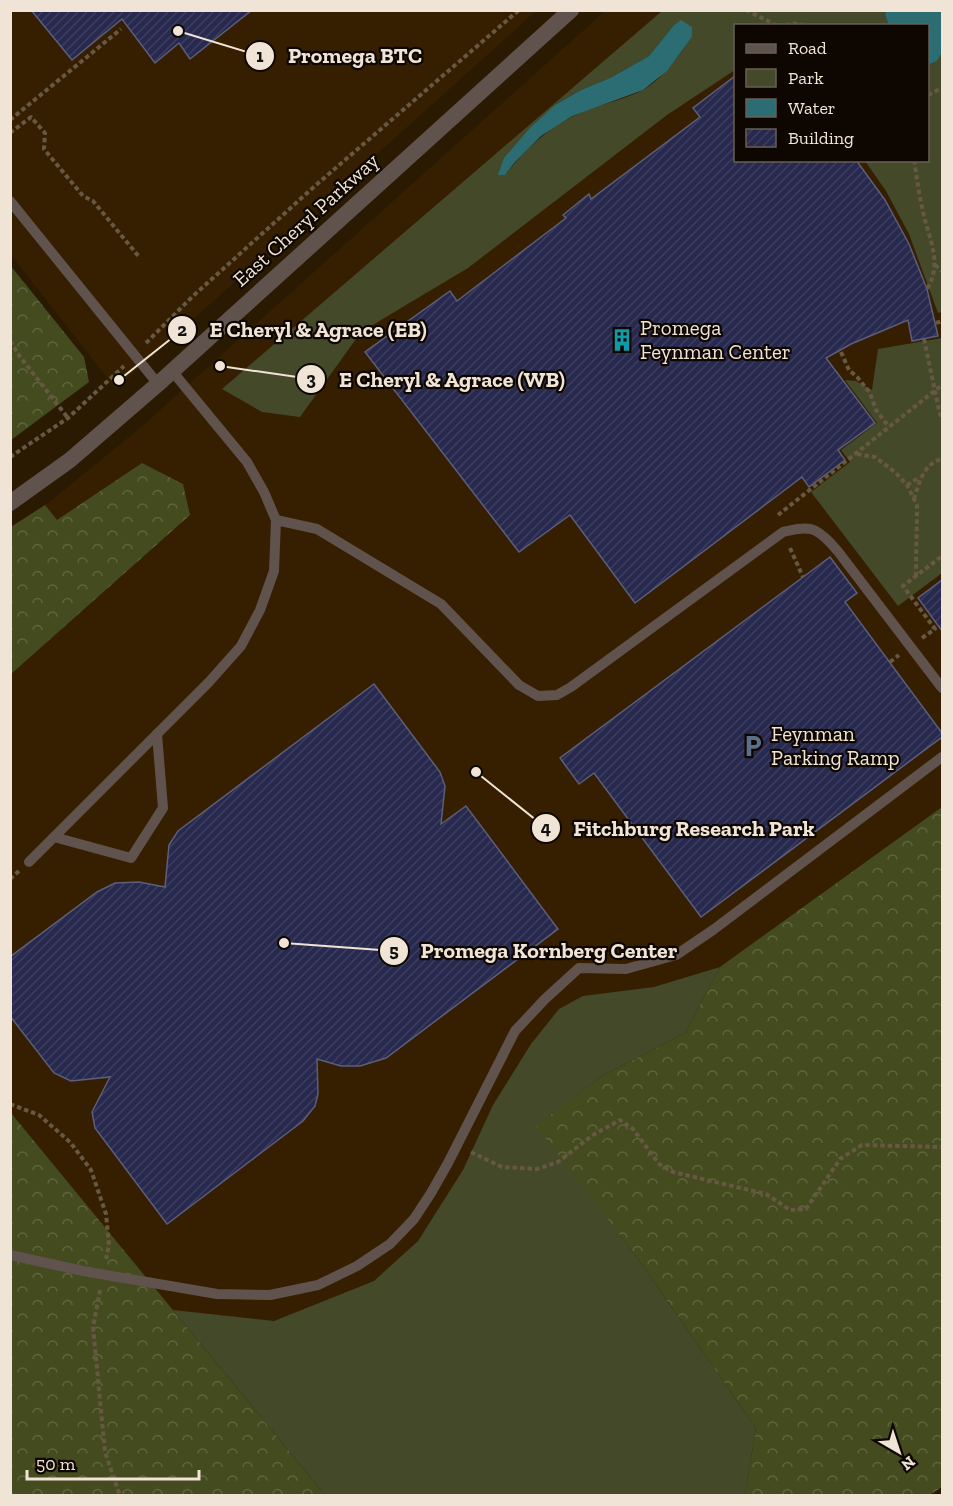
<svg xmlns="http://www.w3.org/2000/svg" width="953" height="1506" font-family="'Zilla Slab',serif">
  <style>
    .built { fill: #351f00; fill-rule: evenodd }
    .green { fill: #434929; fill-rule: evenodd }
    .forest { fill: url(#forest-crowns) }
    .water { fill: #2c6d73 }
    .building { fill: url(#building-hatch); stroke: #5c5e7b; stroke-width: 1.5 }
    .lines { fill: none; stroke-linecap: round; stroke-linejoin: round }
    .path { stroke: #675843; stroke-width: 4; stroke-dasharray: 4.5 3; stroke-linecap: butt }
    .service { stroke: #60524d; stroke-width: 10 }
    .tertiary { stroke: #60524d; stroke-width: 16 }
    .labels { text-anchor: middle; stroke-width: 4.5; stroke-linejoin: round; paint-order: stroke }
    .street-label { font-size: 21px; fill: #f0e4d6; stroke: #0e0701 }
    .poi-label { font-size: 21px; fill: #f0e4d6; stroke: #0e0701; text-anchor: start }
    .leader { fill: none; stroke: #f0e4d6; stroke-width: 2 }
    .callout-dot { fill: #f0e4d6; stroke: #0e0701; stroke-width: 2 }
    .mark-label { font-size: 18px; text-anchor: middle; font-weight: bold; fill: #111 }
    .callout-label { font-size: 22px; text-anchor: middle; font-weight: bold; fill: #f0e4d6; stroke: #0e0701; stroke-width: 4.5; stroke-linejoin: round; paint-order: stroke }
  </style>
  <defs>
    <pattern id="forest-crowns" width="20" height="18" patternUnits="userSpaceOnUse" patternTransform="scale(1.5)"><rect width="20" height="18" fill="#444b1f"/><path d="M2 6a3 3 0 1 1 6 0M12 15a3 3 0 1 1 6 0" fill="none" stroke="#5f653f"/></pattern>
    <pattern id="building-hatch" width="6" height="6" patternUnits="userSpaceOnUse" patternTransform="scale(1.5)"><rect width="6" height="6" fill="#28294e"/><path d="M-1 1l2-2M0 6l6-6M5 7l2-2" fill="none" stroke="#3d3e5e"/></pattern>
  </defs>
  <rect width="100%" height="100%" fill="#2b1a02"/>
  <g class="built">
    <path d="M11 11H536L116 389 11 255Z"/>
    <path d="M605 11H942V1019L803 1495H325L11 1113V526L52 500 141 427ZM736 26H928V160H736Z"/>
  </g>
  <g class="green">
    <path d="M662 11H886L885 15 889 25 736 26 735 70 667 115 468 268 361 332 300 417 262 412 222 389ZM673 26 692 37C678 56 663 80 641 91 619 102 593 105 571 117 545 131 523 152 505 175L555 105 581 90 610 78 649 56Z"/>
    <path d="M942 53V312L938 313 909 234 886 191 865 161 928 160V65L937 61Z"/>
    <path d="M942 338V573L898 606 811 492 850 462 841 450 877 423 845 380 856 381 872 390 878 349Z"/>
    <path d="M720 967 685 1033 602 1076 537 1126 638 1259 756 1428 745 1495H325L173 1310 274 1321 374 1281 418 1241 463 1170 493 1105 531 1044 559 1009 583 996 654 987Z"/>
  </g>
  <g class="forest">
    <path d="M10 265 84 357 89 382 11 440Z"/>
    <path d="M142 463 183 484 190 515 11 674V527L45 505 57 520Z"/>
    <path d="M942 807V1487L928 1496 745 1495 756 1428 638 1259 536 1126 602 1076 685 1033 720 967Z"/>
    <path d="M11 1113 325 1495H11Z"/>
  </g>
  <g class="water">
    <path d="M886 11H942V53L937 61 928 65V26L889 25 885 15Z"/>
    <path d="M681 20 692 27V37L667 71 643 90 572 116 541 136 514 163 505 175H498L504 158 530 128 555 105 581 90 610 78 649 56 673 26Z"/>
  </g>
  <g class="building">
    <path d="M31 10H252L190 59 179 43 155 63 122 19 72 60Z"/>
    <path d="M735 76V160H856L885 200 909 244 927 289 938 336 912 341 908 320 851 344 826 358 875 423 838 450 845 460 809 487 802 477 635 603 570 515 519 552 365 352 450 291 457 301 566 218 563 215 589 194 591 199 700 117 693 108Z"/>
    <path d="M830 557 857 593 845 602 942 733V737L701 917 594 773 579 784 560 758Z"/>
    <path d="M942 580V631L918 598Z"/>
    <path d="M374 684 440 772 445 786 441 824 466 806 558 929 386 1058 360 1066H341L317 1059 318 1094 315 1106 303 1121 167 1224 95 1128 92 1112 110 1077 71 1081 54 1073 10 1016V957L97 892 115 883 139 882 165 887 169 845 178 831Z"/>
  </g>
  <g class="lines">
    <g class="path">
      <path d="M746 10 772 23 775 26"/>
      <path d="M786 26 792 23 809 26"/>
      <path d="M928 95 942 88"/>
      <path d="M10 120 121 29"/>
      <path d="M10 133 31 117 45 133 44 149 83 196 93 201 140 258"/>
      <path d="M914 160C917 178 919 195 923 212 929 239 943 263 927 289"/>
      <path d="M935 265 942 271"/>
      <path d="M936 323 942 321"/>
      <path d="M924 339 939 410 942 420"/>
      <path d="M10 341 21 358 68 418"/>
      <path d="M146 343 192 297 316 185 519 10"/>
      <path d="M841 352 849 370 858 378 870 393 876 410 889 427"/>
      <path d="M857 454 875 457 896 473 907 485 917 505 916 576"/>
      <path d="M10 457 68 418 124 366"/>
      <path d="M907 485 920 477"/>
      <path d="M914 499C919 483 924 463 942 459"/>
      <path d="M778 515 942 385"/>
      <path d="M790 548 803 577"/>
      <path d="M922 638 935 629 903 586 942 556"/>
      <path d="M890 662 899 655"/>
      <path d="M10 879 19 871"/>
      <path d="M10 1104 39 1115 70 1142 91 1170 106 1214 109 1245 106 1259"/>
      <path d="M471 1152 502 1167 537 1169 558 1162 593 1135 620 1120 633 1129 659 1164 673 1172 766 1194 790 1210 806 1209 840 1159 862 1145 942 1147"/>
      <path d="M100 1290 93 1327 105 1452 120 1496"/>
    </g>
    <g class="service">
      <path d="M10 201 158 384"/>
      <path d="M276 520 317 529 441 604 519 685 538 696 557 695 571 687 783 532C791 530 802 527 811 529 823 532 839 552 846 562L942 688"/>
      <path d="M54 837 131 858 163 808 157 734"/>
      <path d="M29 862 209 682 241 646 260 610 274 571 276 520 264 492 247 462 172 371"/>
      <path d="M10 1255 83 1271 217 1294 270 1295 318 1285 357 1266 390 1244 414 1219 431 1193 448 1163 515 1031 545 999 579 968 626 969 676 955 713 930 942 757"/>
    </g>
    <path class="tertiary" d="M10 503 70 460 158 384 571 10"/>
  </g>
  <defs>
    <g id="building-bare" transform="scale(1.8)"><path d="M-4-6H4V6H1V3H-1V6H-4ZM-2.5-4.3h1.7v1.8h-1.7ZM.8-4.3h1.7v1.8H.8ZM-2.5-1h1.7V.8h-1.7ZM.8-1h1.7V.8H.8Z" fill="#0f9aa8" stroke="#0e0701" stroke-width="2.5" paint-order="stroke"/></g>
    <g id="parking-bare" transform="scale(1.8)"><path d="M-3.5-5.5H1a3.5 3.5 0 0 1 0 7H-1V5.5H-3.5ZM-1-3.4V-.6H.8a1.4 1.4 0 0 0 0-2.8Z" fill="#5c6f8a" stroke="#0e0701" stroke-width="2.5" paint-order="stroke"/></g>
  </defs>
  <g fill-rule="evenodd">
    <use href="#building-bare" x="622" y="340"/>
    <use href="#parking-bare" x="753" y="746"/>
  </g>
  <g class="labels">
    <g class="street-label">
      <text transform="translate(306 220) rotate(-42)" y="7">East Cheryl Parkway</text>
    </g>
    <g class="poi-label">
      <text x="640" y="335">Promega<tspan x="640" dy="24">Feynman Center</tspan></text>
      <text x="771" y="741">Feynman<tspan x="771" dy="24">Parking Ramp</tspan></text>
    </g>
  </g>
  <path class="leader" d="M178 31L260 56M119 380L182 330M220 366L311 379M476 772L546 828M284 943L394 951"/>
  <g class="callout-dot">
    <circle cx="178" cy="31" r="6"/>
    <circle cx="119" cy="380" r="6"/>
    <circle cx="220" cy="366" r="6"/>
    <circle cx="476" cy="772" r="6"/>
    <circle cx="284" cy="943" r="6"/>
    <circle cx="260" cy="56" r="15"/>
    <circle cx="182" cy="330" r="15"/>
    <circle cx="311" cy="379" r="15"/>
    <circle cx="546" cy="828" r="15"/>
    <circle cx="394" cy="951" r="15"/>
  </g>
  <g class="mark-label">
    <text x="260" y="62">1</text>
    <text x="182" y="336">2</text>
    <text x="311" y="385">3</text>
    <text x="546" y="834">4</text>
    <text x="394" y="957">5</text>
  </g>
  <g class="callout-label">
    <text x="355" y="63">Promega BTC</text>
    <text x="318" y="337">E Cheryl &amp; Agrace (EB)</text>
    <text x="452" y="387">E Cheryl &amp; Agrace (WB)</text>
    <text x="694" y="836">Fitchburg Research Park</text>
    <text x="549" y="958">Promega Kornberg Center</text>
  </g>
  <rect width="953" height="1506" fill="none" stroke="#f0e4d6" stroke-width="24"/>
  <rect x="734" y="24" width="195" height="138" fill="#0e0701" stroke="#685f56" stroke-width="1.5"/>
  <rect x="746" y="44" width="30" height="9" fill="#60524d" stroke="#685f56" stroke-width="1.5"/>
  <text x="788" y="54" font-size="18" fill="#f0e4d6">Road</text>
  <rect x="746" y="69" width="30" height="18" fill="#434929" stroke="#685f56" stroke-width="1.5"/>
  <text x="788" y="84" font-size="18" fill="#f0e4d6">Park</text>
  <rect x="746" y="99" width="30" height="18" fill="#2c6d73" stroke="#685f56" stroke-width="1.5"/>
  <text x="788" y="114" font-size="18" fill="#f0e4d6">Water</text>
  <rect x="746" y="129" width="30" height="18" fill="url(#building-hatch)" stroke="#685f56" stroke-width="1.5"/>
  <text x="788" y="144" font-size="18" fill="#f0e4d6">Building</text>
  <g transform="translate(899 1452) rotate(141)" stroke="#0e0701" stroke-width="4.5" paint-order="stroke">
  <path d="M0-4.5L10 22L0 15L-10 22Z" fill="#f0e4d6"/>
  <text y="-9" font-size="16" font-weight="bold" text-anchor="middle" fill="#f0e4d6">N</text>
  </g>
  <path d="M27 1470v9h172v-9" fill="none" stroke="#f0e4d6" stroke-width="3"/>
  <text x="36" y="1470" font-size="18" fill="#f0e4d6" stroke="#0e0701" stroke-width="4.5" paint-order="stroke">50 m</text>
</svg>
